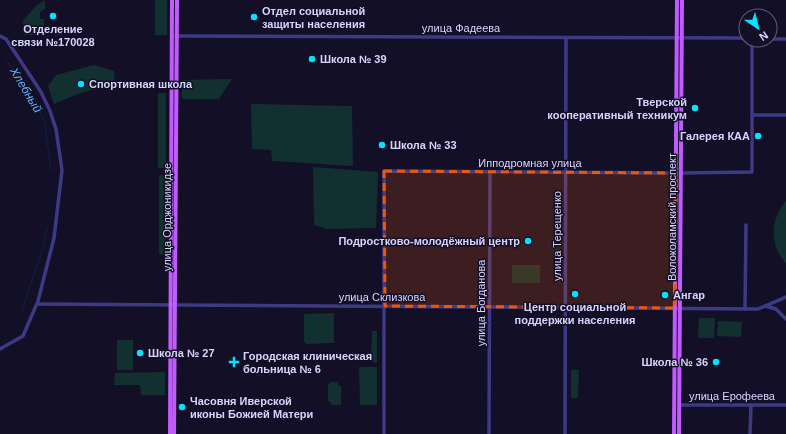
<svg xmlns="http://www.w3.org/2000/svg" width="786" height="434" font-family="Arial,sans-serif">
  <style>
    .green { fill: #12302f }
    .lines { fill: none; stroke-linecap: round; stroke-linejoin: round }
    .stream { stroke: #0c2248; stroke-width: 1 }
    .minor { stroke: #3d3a85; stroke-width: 3.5 }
    .major { stroke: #c25bff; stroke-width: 4 }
    .marked { fill: #e8590c; fill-opacity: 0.2; stroke: #e8590c; stroke-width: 3; stroke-dasharray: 8 5; stroke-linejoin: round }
    .poi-dot { fill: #00e5ff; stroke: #130f26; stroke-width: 1.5 }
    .labels { text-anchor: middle; stroke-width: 3; stroke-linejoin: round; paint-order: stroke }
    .poi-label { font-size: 11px; font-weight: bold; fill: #d9d4ff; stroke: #130f26; text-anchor: start }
    .street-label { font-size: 11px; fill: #d9d4ff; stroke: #130f26 }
    .water-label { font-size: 12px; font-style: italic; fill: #62b6ff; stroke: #130f26 }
  </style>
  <rect width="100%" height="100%" fill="#130f26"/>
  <g class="green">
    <path d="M45 0V9L40 12V19H44V33L40 35H24L23 20 37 5Z"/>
    <rect x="155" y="0" width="12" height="35"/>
    <path d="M94 65 114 71 115 84 81 93 54 104 48 86 56 75Z"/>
    <path d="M232 79 219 99H182V80Z"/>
    <rect x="158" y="93" width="8" height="75"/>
    <path d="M251 104 352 106 353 166 272 161 271 150 252 149Z"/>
    <path d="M313 167 378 172 376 228 327 229 314 225Z"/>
    <path d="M159 175H165V255L159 254Z"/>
    <path d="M786 201V263C769 246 770 219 786 201Z"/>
    <rect x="512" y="265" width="28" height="18"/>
    <path d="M334 313V343L306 344 304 341V314Z"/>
    <path d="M699 318H715L714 338H698Z"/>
    <path d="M718 321 742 322 741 337 717 336Z"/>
    <path d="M372 331H377V363L373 362 371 359Z"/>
    <rect x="117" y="340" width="16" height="30"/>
    <path d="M359 367H377V405H360Z"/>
    <path d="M571 370H579L578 398H571Z"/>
    <path d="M165 372V395H141L140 385H114L115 373Z"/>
    <path d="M330 382H338V385L341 386V405H332L328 400V385Z"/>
  </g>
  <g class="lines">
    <g class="stream">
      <path d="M5 58 35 101 45 124 51 171"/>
      <path d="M22 310 43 248 47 227"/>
    </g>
    <g class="minor">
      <path d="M0 36 6 39 41 92 50 111 56 129 62 170 54 238 38 301 23 336 0 349"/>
      <path d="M176 36 746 38"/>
      <path d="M770 39H786"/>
      <path d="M752 115H786"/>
      <path d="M681 173 752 172V40"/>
      <path d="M37 304 758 309 786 297"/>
      <path d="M765 306 776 309 786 319"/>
      <path d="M745 309 746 225"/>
      <path d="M679 405H786"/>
      <path d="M384 434V171L676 173"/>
      <path d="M489 434 490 172"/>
      <path d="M565 434 566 38"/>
      <path d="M750 434 751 405"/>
    </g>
    <g class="major">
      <path d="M170 434 172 0"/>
      <path d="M174 434 177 0"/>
      <path d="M674 434 677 0"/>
      <path d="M679 434 682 0"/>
    </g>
  </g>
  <path class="marked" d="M384 171 676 173 675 308 385 306Z"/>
  <g class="poi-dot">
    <circle cx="53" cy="16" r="4"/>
    <circle cx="254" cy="17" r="4"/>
    <circle cx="312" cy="59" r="4"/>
    <circle cx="81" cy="84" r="4"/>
    <circle cx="695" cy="108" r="4"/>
    <circle cx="758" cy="136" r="4"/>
    <circle cx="382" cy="145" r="4"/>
    <circle cx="528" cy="241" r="4"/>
    <circle cx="575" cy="294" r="4"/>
    <circle cx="665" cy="295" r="4"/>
    <circle cx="140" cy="353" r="4"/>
    <path d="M232 356h4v4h4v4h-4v4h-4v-4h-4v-4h4z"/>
    <circle cx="716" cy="362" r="4"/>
    <circle cx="182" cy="407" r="4"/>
  </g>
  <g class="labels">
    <g class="poi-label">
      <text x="262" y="15">Отдел социальной<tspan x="262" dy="13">защиты населения</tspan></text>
      <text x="53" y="33" text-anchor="middle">Отделение<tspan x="53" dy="13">связи №170028</tspan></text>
      <text x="320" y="63">Школа № 39</text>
      <text x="89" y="88">Спортивная школа</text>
      <text x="687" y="106" text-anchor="end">Тверской<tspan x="687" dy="13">кооперативный техникум</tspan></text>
      <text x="750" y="140" text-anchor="end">Галерея КАА</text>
      <text x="390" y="149">Школа № 33</text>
      <text x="520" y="245" text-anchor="end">Подростково-молодёжный центр</text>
      <text x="673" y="299">Ангар</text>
      <text x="575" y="311" text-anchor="middle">Центр социальной<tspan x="575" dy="13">поддержки населения</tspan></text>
      <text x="148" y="357">Школа № 27</text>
      <text x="243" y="360">Городская клиническая<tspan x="243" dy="13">больница № 6</tspan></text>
      <text x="708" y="366" text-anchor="end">Школа № 36</text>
      <text x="190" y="405">Часовня Иверской<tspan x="190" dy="13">иконы Божией Матери</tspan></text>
    </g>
    <g class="street-label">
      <text x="461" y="32">улица Фадеева</text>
      <text x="530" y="167">Ипподромная улица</text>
      <text transform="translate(167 217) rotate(-90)" y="4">улица Орджоникидзе</text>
      <text transform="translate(672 217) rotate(-90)" y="4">Волоколамский проспект</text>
      <text transform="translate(557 236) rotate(-90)" y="4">улица Терещенко</text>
      <text x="382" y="301">улица Склизкова</text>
      <text transform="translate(481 303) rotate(-90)" y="4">улица Богданова</text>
      <text x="732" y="400">улица Ерофеева</text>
    </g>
    <g class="water-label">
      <text transform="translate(26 90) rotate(59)" y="4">Хлебный</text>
    </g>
  </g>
  <g transform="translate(758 28) rotate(145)"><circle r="19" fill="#130f26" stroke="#625e7d"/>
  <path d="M0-3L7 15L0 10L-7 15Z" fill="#00e5ff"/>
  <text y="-6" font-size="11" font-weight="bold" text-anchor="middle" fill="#d9d4ff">N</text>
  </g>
</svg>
